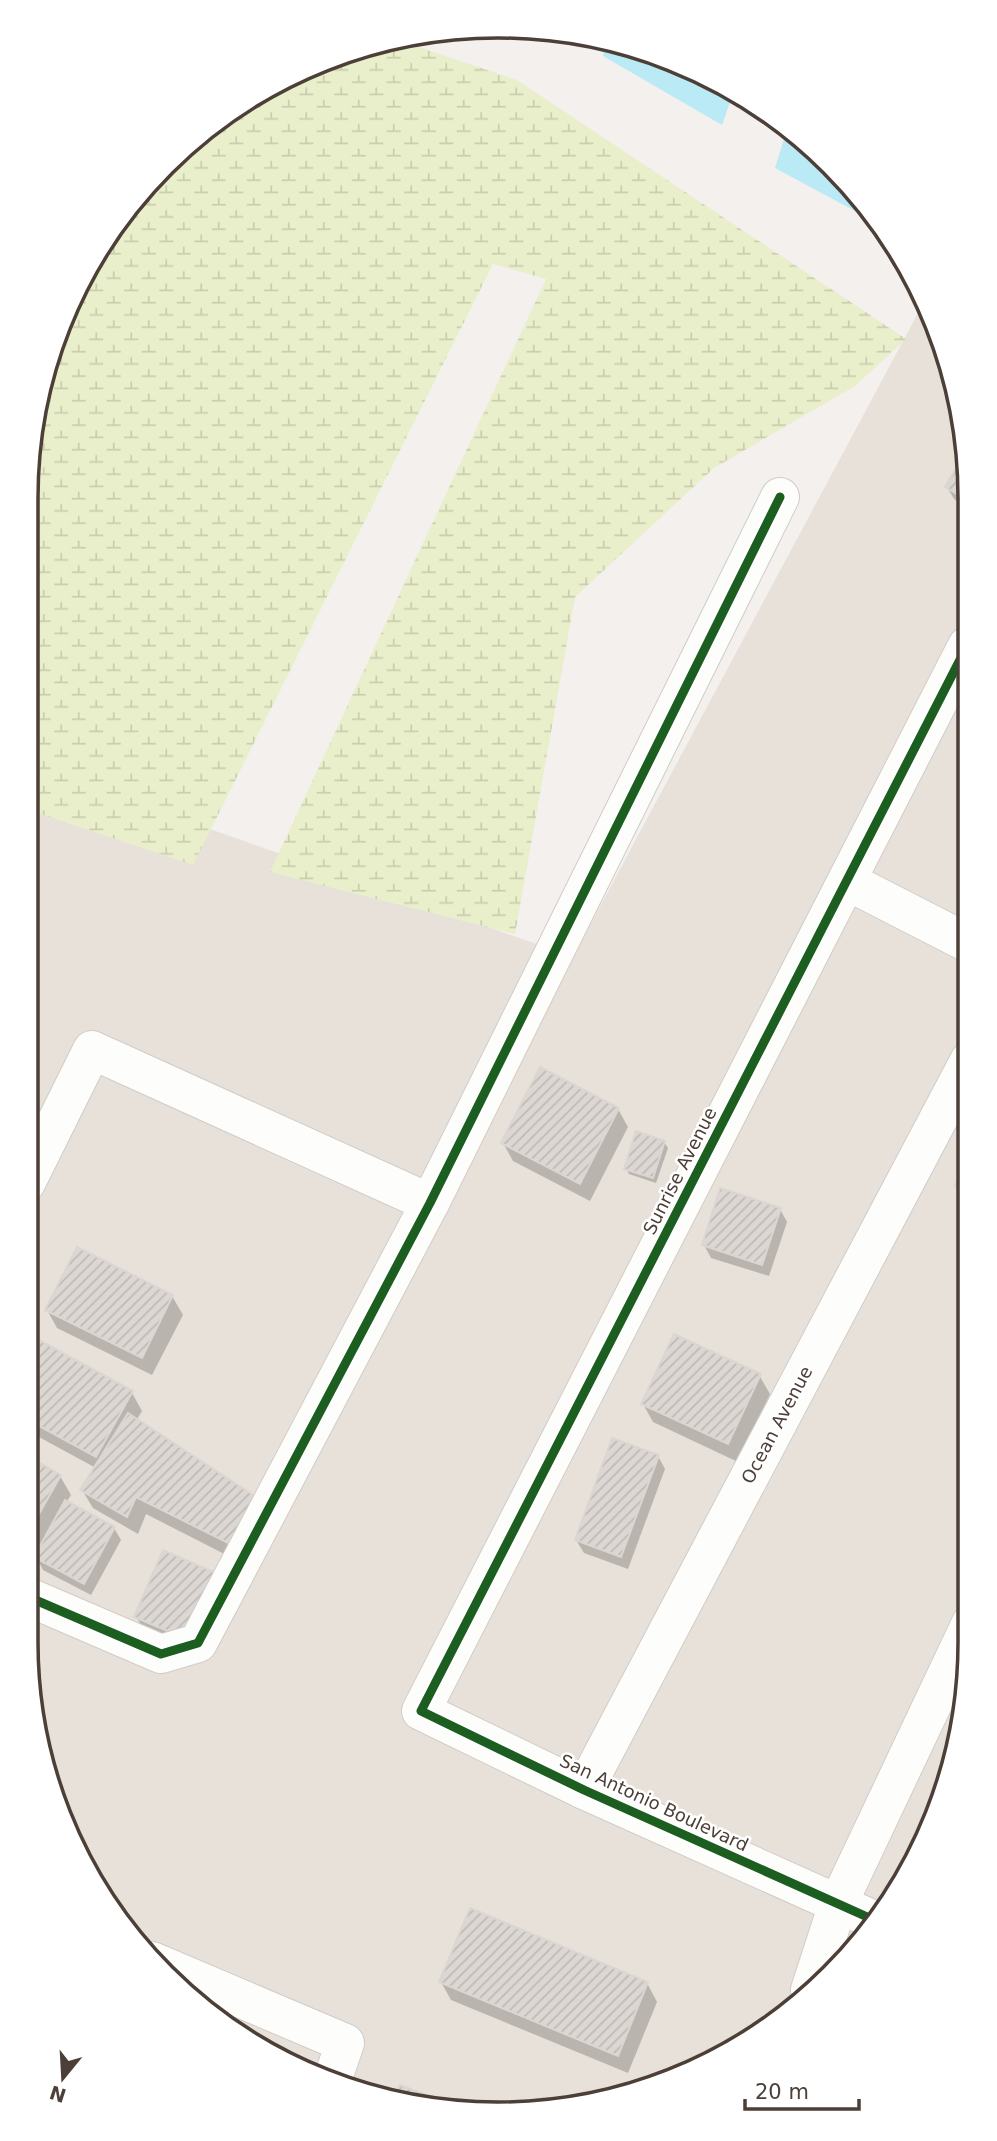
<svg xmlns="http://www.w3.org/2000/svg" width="997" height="2141" font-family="'DejaVu Sans',sans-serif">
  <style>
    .residential { fill: #e8e1da }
    .wetland { fill: url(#wetland-marsh) }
    .water { fill: #baeaf5 }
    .shadow { fill: #0003 }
    .building { fill: url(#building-hatch); stroke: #dcd6d2; stroke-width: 2 }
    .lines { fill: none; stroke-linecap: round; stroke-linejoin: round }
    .minor-casing { stroke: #d0ccc9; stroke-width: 40 }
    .minor { stroke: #fdfdfc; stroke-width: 38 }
    .cycleway-casing { stroke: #fff; stroke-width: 13 }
    .cycleway { stroke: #1b5e20; stroke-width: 9 }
    .labels { text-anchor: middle; stroke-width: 5; stroke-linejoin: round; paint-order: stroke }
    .street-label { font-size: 18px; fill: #4c3f37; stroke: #fff }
    .rim { fill: none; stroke: #4c3f37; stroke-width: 3.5 }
  </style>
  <defs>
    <pattern id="wetland-marsh" width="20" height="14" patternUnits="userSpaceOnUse" patternTransform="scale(1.75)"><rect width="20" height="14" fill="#e9efcb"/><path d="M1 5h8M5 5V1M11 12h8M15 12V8" fill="none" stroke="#caceaf"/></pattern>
    <pattern id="building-hatch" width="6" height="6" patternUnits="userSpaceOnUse" patternTransform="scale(1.75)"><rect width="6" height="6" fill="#dcd7d3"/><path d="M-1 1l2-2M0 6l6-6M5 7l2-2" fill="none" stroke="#bebab6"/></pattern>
  </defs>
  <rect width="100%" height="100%" fill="#f3f0ed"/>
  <path class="residential" d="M925 300 935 317 967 436 971 1643 962 1735 935 1823 853 1954 734 2052 590 2106 498 2115 407 2106 263 2052 143 1954 89 1878 51 1795 26 1642V764L573 957Z"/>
  <path class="wetland" d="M395 39 517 80 906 339 855 386 714 468 575 597 515 934 270 872 546 279 493 264 193 865 26 809V498L35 406 62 318 106 236 164 165 236 106 317 62Z"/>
  <g class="water">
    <path d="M606 40 679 62 733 93 722 125 603 56Z"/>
    <path d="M788 126 873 211 881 225 775 168Z"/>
  </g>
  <g class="shadow">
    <path d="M967 453V507L954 499 947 487Z"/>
    <path d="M618 1109 628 1127 590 1201 513 1161 503 1143Z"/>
    <path d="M664 1142 668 1148 656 1183 629 1174 626 1168Z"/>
    <path d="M969 1161V1201L957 1186Z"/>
    <path d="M780 1209 787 1222 769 1276 711 1258 704 1245Z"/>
    <path d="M172 1296 183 1315 152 1375 57 1328 47 1310Z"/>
    <path d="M26 1335 132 1393 142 1411 136 1421 255 1498 242 1563 146 1514 138 1534 93 1508 82 1490 96 1468 26 1430Z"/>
    <path d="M759 1375 770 1394 738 1462 653 1422 643 1404Z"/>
    <path d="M658 1456 665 1469 628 1569 584 1553 576 1540Z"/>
    <path d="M26 1457 60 1476 71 1495 66 1503 114 1528 121 1540 91 1595 43 1570 36 1556 26 1573Z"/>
    <path d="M163 1552 196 1652 143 1629 136 1616Z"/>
    <path d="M29 1656 36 1669 32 1678Z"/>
    <path d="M441 1982 647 1983 657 2002 628 2073 451 2000Z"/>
  </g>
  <g class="building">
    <path d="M967 450V500L945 487Z"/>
    <path d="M540 1067 619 1108 580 1184 501 1143Z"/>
    <path d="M636 1131 665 1141 653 1178 624 1169Z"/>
    <path d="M969 1157V1193L955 1186Z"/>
    <path d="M720 1188 781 1208 762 1265 702 1245Z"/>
    <path d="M77 1247 173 1295 142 1358 45 1310Z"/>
    <path d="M26 1333 133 1391 96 1457 26 1419Z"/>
    <path d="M674 1334 761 1374 728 1444 641 1404Z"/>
    <path d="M128 1413 256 1497 232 1545 136 1497 127 1517 80 1490Z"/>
    <path d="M612 1438 659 1455 621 1557 575 1540Z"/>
    <path d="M26 1455 61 1475 26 1537Z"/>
    <path d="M65 1500 115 1527 84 1584 34 1557Z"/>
    <path d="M163 1550 218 1574 189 1640 134 1617Z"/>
    <path d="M470 1908 648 1982 618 2056 439 1982Z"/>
    <path d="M400 2085 453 2105 451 2110 407 2106 393 2101Z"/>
  </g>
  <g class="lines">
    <g class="minor-casing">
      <g id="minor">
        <path d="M847 881 968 943"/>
        <path d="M26 1183 92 1050 430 1203"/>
        <path d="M26 1596 161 1654 198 1643 430 1203 780 497"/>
        <path d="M584 1790 969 1061"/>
        <path d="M874 1920 584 1790 421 1711 967 646"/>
        <path d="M152 1961 345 2043 333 2078"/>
        <path d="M810 1990 838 1904 971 1623"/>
      </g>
    </g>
    <use href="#minor" class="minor"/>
    <g class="cycleway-casing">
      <g id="cycleway">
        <path d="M26 1596 161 1654 198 1643 430 1203 780 497"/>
        <path d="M874 1920 584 1790 421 1711 967 646"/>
      </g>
    </g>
    <use href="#cycleway" class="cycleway"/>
  </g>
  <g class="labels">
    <g class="street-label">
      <text transform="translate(680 1171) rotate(-63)" y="6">Sunrise Avenue</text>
      <text transform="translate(777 1425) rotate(-62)" y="6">Ocean Avenue</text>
      <text transform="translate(654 1803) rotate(25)" y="6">San Antonio Boulevard</text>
    </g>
  </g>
  <path d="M0 0H997V2141H0ZM498 38H498A460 460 0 0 1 958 498V1642A460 460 0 0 1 498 2102H498A460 460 0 0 1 38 1642V498A460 460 0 0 1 498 38Z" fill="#fff" fill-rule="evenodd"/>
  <path class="rim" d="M498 38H498A460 460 0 0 1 958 498V1642A460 460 0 0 1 498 2102H498A460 460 0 0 1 38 1642V498A460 460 0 0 1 498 38Z"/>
  <g transform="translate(63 2078) rotate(198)" stroke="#ffffff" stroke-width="5" paint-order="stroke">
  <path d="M0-5L12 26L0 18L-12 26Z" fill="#4c3f37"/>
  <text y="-10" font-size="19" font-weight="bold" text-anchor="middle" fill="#4c3f37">N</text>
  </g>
  <path d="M745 2099v10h114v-10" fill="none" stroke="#4c3f37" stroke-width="3.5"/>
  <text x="755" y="2099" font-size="21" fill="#4c3f37" stroke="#ffffff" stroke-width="5" paint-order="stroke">20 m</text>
</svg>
